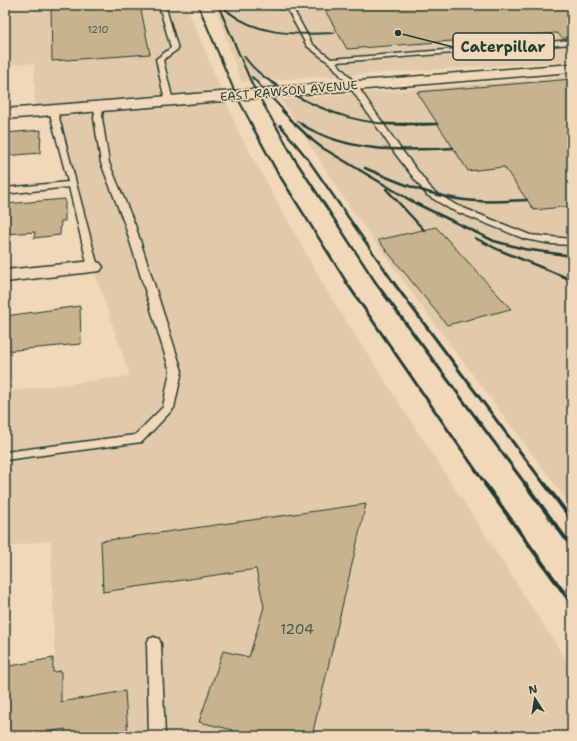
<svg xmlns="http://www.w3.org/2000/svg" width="577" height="741" font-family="'Shantell Sans',sans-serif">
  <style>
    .built { fill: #e0caa9 }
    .building { fill: #c7b38d; stroke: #1f3d34 }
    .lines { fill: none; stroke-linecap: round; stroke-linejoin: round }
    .service-casing { stroke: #1f3d34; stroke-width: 3 }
    .minor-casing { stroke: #1f3d34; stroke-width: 3 }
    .secondary-casing { stroke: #1f3d34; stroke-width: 3 }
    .service { fill: #f0d8b8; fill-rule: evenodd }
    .minor { fill: #f0d8b8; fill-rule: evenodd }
    .secondary { fill: #f0d8b8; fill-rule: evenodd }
    .rail-far3 { stroke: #1f3d34; stroke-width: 2 }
    .rail-far2 { stroke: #1f3d34; stroke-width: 2.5 }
    .rail-far1 { stroke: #1f3d34; stroke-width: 3 }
    .rail { stroke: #1f3d34; stroke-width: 4 }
    .labels { text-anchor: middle; stroke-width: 3.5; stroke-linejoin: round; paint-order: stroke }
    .far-number-label { font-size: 10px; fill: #495a4a }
    .far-street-label { font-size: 12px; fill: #1f3d34; stroke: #f0d8b8 }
    .near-number-label { font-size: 14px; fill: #495a4a }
    .leader { fill: none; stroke: #1f3d34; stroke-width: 1.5 }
    .callout-dot { fill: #1f3d34; stroke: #f0d8b8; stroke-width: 1.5 }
    .callout { fill: #f0d8b8; stroke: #1f3d34; stroke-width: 1.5 }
    .callout-label { font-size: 15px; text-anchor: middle; font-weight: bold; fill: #1f3d34 }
  </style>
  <rect width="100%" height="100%" fill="#f0d8b8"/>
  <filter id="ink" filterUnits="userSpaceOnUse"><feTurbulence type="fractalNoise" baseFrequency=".025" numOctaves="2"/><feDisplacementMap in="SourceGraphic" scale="8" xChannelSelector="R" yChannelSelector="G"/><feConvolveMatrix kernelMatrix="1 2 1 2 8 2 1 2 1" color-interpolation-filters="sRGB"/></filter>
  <g filter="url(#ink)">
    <g class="built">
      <path d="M5 5H186L238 131 329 295 572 669V736H57L51 540 5 547V392L130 376 93 267 53 111 38 112 35 101 34 63 5 65Z"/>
      <path d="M215 5H572V61L241 82Z"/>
      <path d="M572 76V507L426 312 345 200 290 113 279 100Z"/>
    </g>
    <g class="building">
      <path d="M51 5H140L150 54 52 61Z"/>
      <path d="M322 5H572V39H564L557 33 347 49Z"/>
      <path d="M572 79V206L534 210 504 167 468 171 417 92Z"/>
      <path d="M41 130 40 153 5 156V133Z"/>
      <path d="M65 199V221H61L60 235 34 238 35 232 5 234V204Z"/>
      <path d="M436 227 511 309 447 325 378 240Z"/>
      <path d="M80 306 81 344 5 351V316Z"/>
      <path d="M366 504 312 736H231L233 730 199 722 223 651 249 657 264 607 256 569 103 592 101 541Z"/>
      <path d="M53 658V672L61 671V702L125 691 128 736H65V729L24 736H5V667Z"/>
    </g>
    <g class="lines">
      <g class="service-casing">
        <g id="service">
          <path d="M159 5H165L178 49 163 60 173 101 169 103 165 101 156 59 171 48Z"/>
          <path d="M285 5H291L312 44 331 59 572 40V44L336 62 356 84 400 148 433 191 456 205 530 235 572 239V245L552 244 525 239 450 209 427 195 394 152 350 87 332 65 307 46Z"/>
          <path d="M96 105 103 107 102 118 109 163 135 225 182 371 174 408 142 442 5 460V452L135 435 163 407 170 371 125 225 101 163 94 118Z"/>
          <path d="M50 108 57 110 98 267 96 269 93 270 88 267 69 187 5 194V188L68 182 49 110Z"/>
          <path d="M154 637 159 639 161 644 165 736H149L147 644 149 639Z"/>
        </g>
      </g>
      <g class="minor-casing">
        <path id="minor" d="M93 261 100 263 103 267 100 271 5 282V270Z"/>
      </g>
      <g class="secondary-casing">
        <path id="secondary" d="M572 64V72L5 119V109Z"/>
      </g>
      <use href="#service" class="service"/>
      <use href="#minor" class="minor"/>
      <use href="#secondary" class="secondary"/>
      <g class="rail-far3">
        <path d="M198 5 236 95 252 125"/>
        <path d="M218 5 252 84 275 125"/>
        <path d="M221 5C251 36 294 35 334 33"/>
        <path d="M253 5 274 9 321 10"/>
        <path d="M244 56C257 75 275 85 294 95 333 115 361 124 406 125"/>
        <path d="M252 77 286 113"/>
        <path d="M282 111 296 125"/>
        <path d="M297 121 303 125"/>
        <path d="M415 125 437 124"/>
      </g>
      <g class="rail-far2">
        <path d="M251 124 276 170 347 283"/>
        <path d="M275 124 294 158 376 283"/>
        <path d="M295 124 311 139"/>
        <path d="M301 124C348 153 400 151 453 148"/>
        <path d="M383 124H437"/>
        <path d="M280 125 307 158 394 283"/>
        <path d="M307 136 321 147 415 203 494 241 524 249 572 256"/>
        <path d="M365 168C397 182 430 196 465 200 486 203 506 201 527 200"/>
        <path d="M386 189 424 230"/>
        <path d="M475 238 499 250 572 280"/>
      </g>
      <g class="rail-far1">
        <path d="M346 282 486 485"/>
        <path d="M375 282 526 485"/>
        <path d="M393 282 545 485"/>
      </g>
      <g class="rail">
        <path d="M485 484 572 604"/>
        <path d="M525 484 572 547"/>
        <path d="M545 484 572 520"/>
      </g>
    </g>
  </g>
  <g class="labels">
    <g class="far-number-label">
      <text x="98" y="33">1210</text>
    </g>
    <g class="far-street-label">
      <text transform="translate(289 91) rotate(-5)" y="4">EAST RAWSON AVENUE</text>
    </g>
    <g class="near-number-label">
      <text x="297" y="634">1204</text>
    </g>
  </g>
  <path class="leader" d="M398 33L453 47"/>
  <circle class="callout-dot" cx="398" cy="33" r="4"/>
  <rect class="callout" x="453" y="33" width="101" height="27" rx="4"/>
  <g class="callout-label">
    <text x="503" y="52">Caterpillar</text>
  </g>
  <rect width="577" height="741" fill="none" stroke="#f0d8b8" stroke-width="20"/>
  <rect x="10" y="10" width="557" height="721" fill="none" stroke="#1f3d34" stroke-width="1.5" filter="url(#ink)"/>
  <g transform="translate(535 699) rotate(348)" stroke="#f0d8b8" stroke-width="3" paint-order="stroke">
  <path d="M0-3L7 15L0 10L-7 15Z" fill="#1f3d34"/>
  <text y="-6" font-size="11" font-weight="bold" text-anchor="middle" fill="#1f3d34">N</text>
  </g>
</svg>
